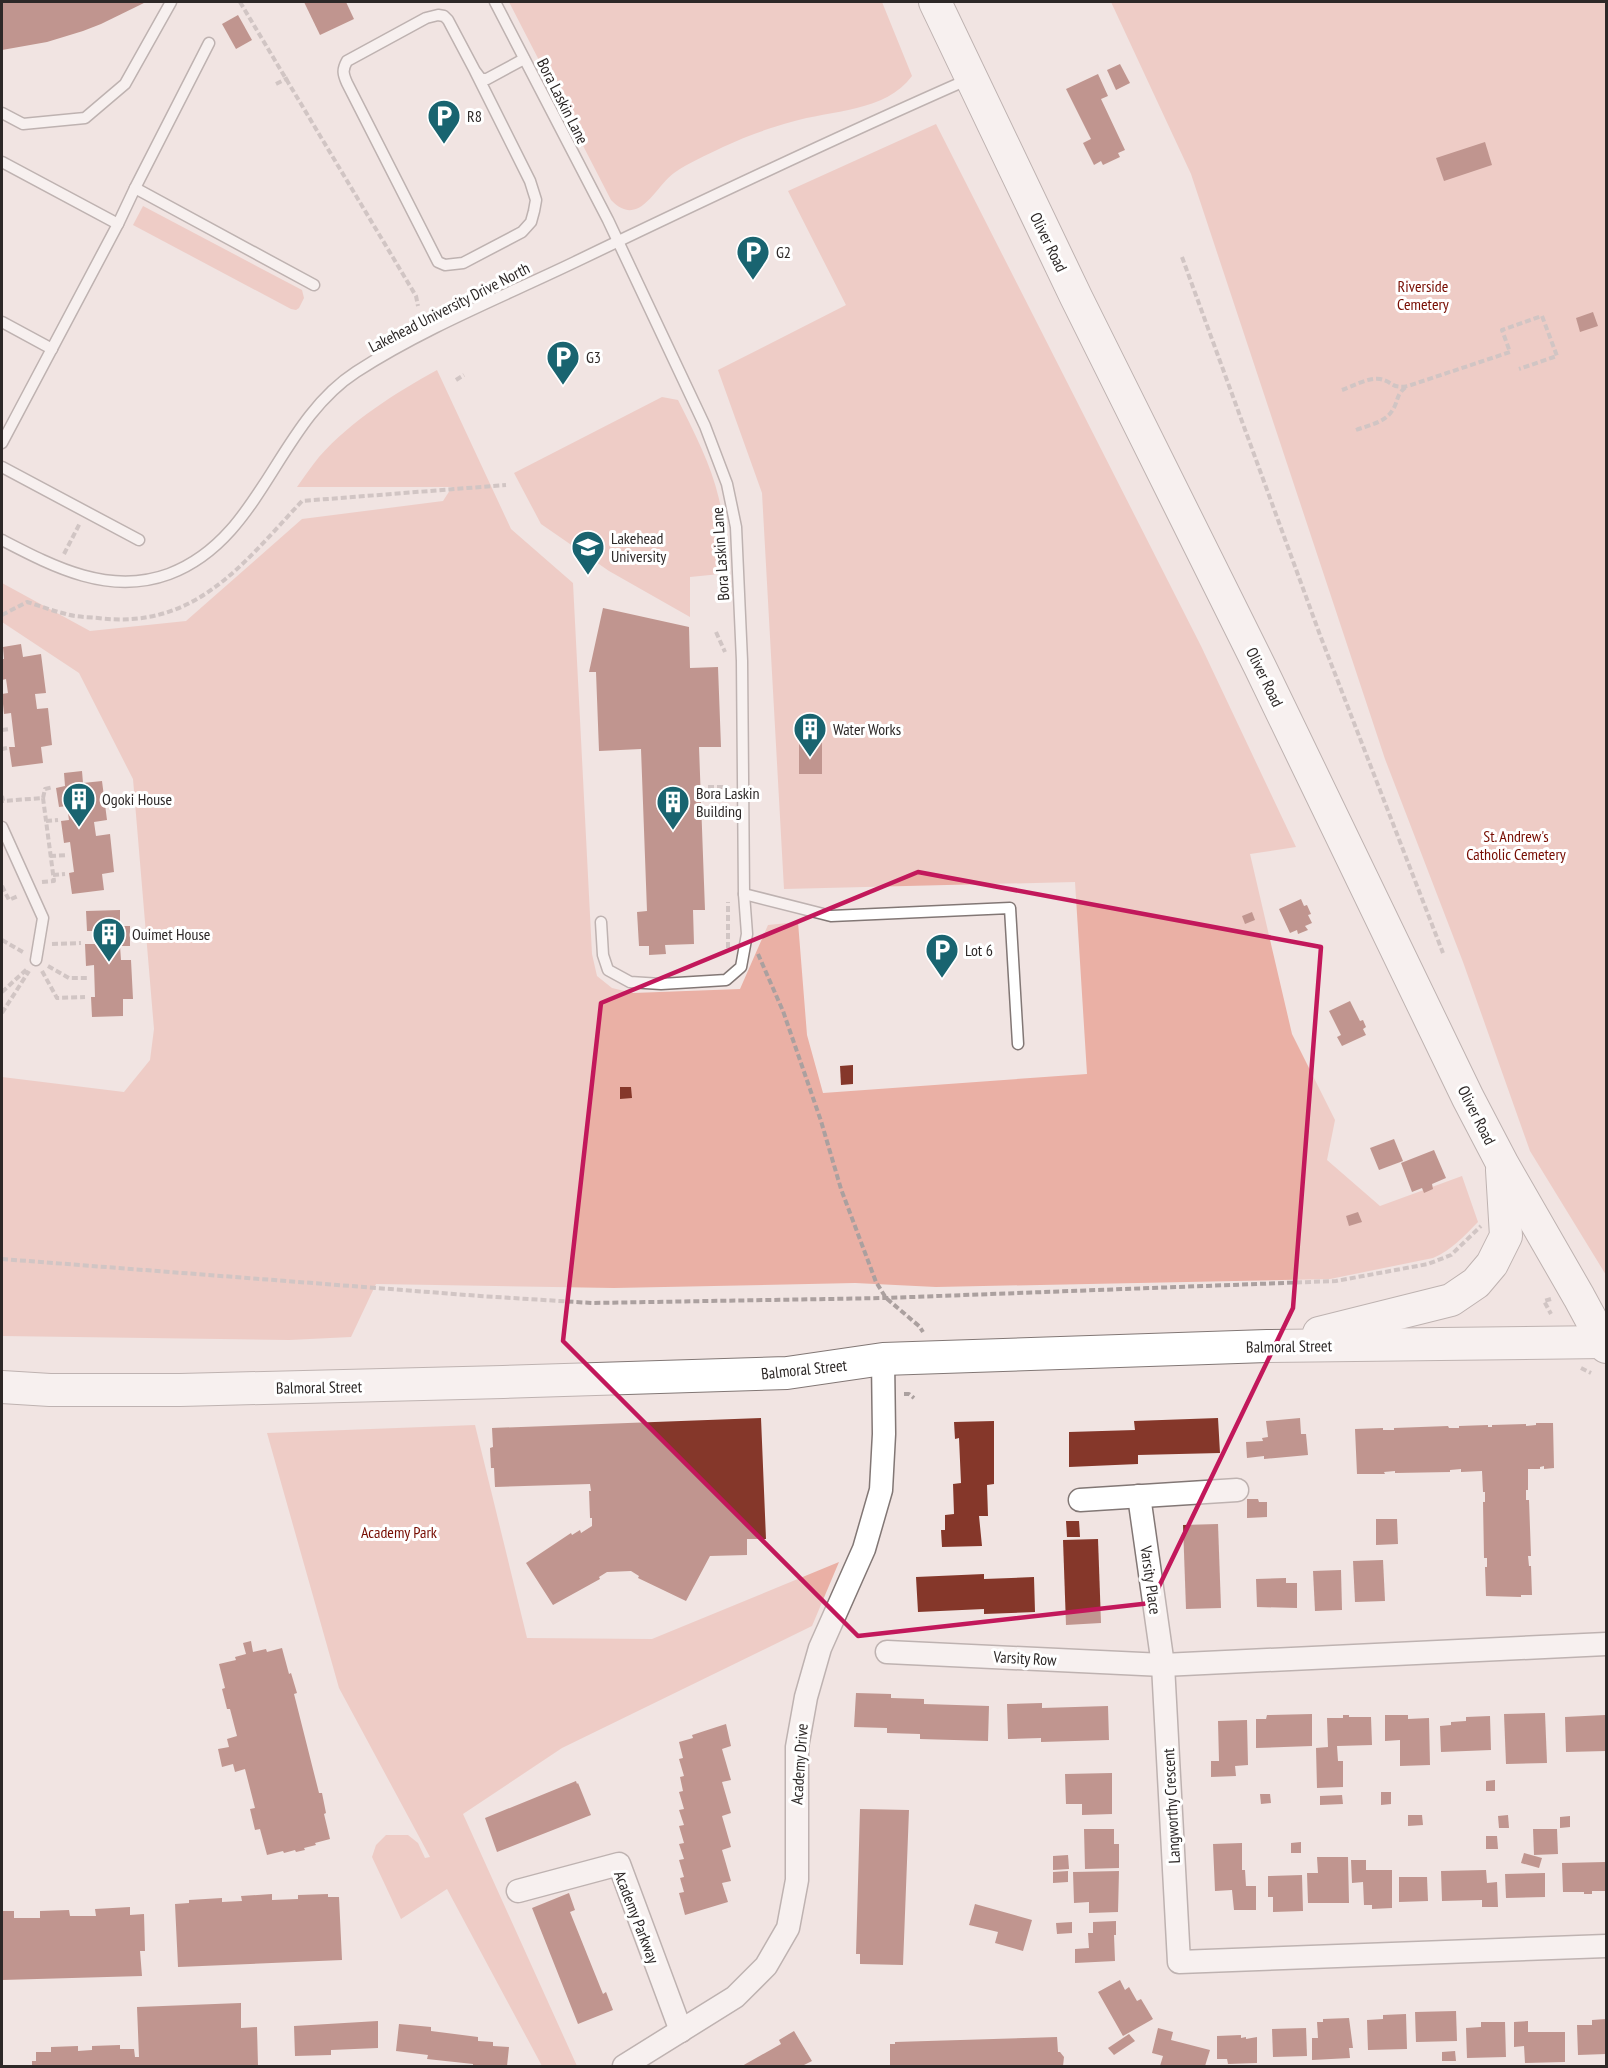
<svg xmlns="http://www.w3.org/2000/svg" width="1608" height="2068" font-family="'PT Sans Narrow',sans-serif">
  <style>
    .green { fill: #eab0a5 }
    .building { fill: #85372a }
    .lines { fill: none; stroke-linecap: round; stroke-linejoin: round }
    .service-casing { stroke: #827775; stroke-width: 13 }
    .minor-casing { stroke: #827775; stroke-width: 25 }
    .secondary-casing { stroke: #827775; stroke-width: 34 }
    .path { stroke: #aba09f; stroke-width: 4; stroke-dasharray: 6 3; stroke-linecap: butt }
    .service { stroke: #fff; stroke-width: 10 }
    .minor { stroke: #fff; stroke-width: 22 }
    .secondary { stroke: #fff; stroke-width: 32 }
    .marked { fill: none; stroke: #c2185b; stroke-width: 4.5; stroke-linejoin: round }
    .labels { text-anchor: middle; stroke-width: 6; stroke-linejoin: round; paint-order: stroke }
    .street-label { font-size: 16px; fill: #2d2827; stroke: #fff }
    .poi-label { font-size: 16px; fill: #2d2827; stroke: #fff; text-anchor: start }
    .park-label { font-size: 16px; fill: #770d02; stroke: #fff }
  </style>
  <rect width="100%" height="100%" fill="#f1e4e2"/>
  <g class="green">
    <path d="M509 2H882L912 76C886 112 831 110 791 122 769 128 744 137 723 147 707 155 688 163 674 173 654 188 639 229 611 200Z"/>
    <path d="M1111 2H1606V1275L1530 1151 1463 962 1385 759 1191 174Z"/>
    <path d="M936 124 1201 646 1296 847 1250 854 1292 1034 1335 1120 1327 1160 1380 1206 1462 1176 1478 1222C1464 1236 1452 1250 1433 1258L1330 1279 936 1287 855 1283 614 1288 376 1284 351 1337 289 1340 2 1336V1077L124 1092 150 1060 154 1029 133 779 79 673 2 622V583L90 631 186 621 302 519 443 501 452 487H297C304 477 311 467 319 457 352 420 394 394 437 370L511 529 573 583 592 954 597 976 612 988 633 993 740 989 768 925 798 922 807 1035 823 1093 1087 1074 1075 882 784 889 762 493 718 370 846 305 788 191Z"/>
    <path d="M143 206 302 290 304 298 299 308 296 310 291 309 133 225Z"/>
    <path d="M662 397 678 400C694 432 711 464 719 499 725 523 721 550 720 574L690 577V617L609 571 541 524 514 473Z"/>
    <path d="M475 1425 527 1638 652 1639 839 1562 812 1626 562 1748 463 1814 577 2066H542L447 1889 401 1919 372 1857 376 1845 386 1835H408L418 1843 425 1858 430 1857 339 1688 267 1433Z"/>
  </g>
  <g class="building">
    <path d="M2 2H146L101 24 83 31 47 42 2 50Z"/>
    <path d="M304 2H346L354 19 320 35Z"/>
    <path d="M238 15 252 40 236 49 222 24Z"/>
    <path d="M1120 64 1130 83 1116 90 1107 70Z"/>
    <path d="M1098 74 1108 96 1101 99 1125 150 1118 153 1120 157 1103 165 1101 161 1094 165 1083 143 1091 139 1066 89Z"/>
    <path d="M1485 142 1492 165 1444 181 1436 158Z"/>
    <path d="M1593 312 1598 326 1580 332 1576 318Z"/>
    <path d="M603 608 689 627 690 668 718 667 721 747H699L705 910H693L694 944 665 945 666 954 649 955V946H639L637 912 647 911 641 749 599 751 596 672H589Z"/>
    <path d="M21 644 23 657 41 654 46 693 35 694 37 709 48 708 52 745 41 747 43 763 12 767 9 747H15L11 713 4 714 2 694 8 693 6 679 2 680V659H4L3 647Z"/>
    <path d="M822 741V774H799V742Z"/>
    <path d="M82 771 83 783 102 781 107 820 94 822 96 836 110 834 114 872 102 874 104 890 72 894 69 873 74 872 70 842 64 843 61 821 69 820 67 806 59 807 56 788 65 786 64 773Z"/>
    <path d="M1301 899 1304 906 1307 905 1311 914 1308 915 1312 923 1305 926 1308 930 1298 934 1297 930 1290 933 1279 909Z"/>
    <path d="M120 910V926H130V946H120L121 960H131L133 999H123V1016L92 1017 91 997H95L94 965 86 966 85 944H95L94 931H87L86 911Z"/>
    <path d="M1252 912 1255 920 1245 924 1242 916Z"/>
    <path d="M1350 1001 1360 1021 1363 1020 1366 1027 1363 1029 1366 1035 1342 1046 1337 1037 1341 1035 1329 1011Z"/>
    <path d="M853 1065V1084L841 1085 840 1066Z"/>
    <path d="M620 1087H631L632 1098 620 1099Z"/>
    <path d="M1394 1139 1403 1161 1379 1170 1370 1148Z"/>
    <path d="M1434 1150 1446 1178 1432 1184 1433 1189 1424 1193 1422 1188 1412 1192 1401 1163Z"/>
    <path d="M1358 1212 1362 1222 1349 1226 1346 1216Z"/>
    <path d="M761 1418 766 1539H747V1555L710 1556 686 1601 638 1578 639 1576 631 1571 607 1572 599 1577 600 1579 553 1605 526 1563 571 1533 572 1535 580 1530 581 1533 592 1526V1518H590L589 1491H591L590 1484 495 1487 494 1468H491L490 1448 493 1447 492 1428Z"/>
    <path d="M1218 1418 1220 1453 1138 1455V1464L1069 1467V1432L1135 1430 1134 1421Z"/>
    <path d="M1300 1418 1301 1434H1306L1308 1455 1264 1459V1456L1247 1458 1246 1442 1263 1441 1262 1438 1268 1437 1266 1421Z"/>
    <path d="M994 1421V1484L987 1485 988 1516H979L982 1546 942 1547 941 1530H945V1515L954 1514 953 1484 961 1483 959 1438 955 1439 954 1422Z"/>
    <path d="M1536 1423H1553L1554 1468 1544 1469V1466L1540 1467V1469H1528V1490H1526V1500H1529L1531 1556H1528L1529 1566H1531L1532 1595H1521V1597L1486 1596 1485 1567H1487V1558H1484L1483 1502H1485V1492H1483L1482 1471 1461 1472V1469L1450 1470V1472L1395 1473V1471L1384 1472 1385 1474H1357L1355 1429 1383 1428V1430H1394V1428L1448 1426 1449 1428H1459V1426L1488 1425V1427H1492V1425L1526 1424V1426L1536 1425Z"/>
    <path d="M1247 1499H1258L1259 1502H1267V1517L1247 1518Z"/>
    <path d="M1376 1519H1397L1398 1544 1376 1545Z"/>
    <path d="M1066 1521H1079L1080 1537H1067Z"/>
    <path d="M1218 1524 1221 1608 1186 1609 1183 1525Z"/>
    <path d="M1098 1539 1101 1623 1066 1625 1063 1540Z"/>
    <path d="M1383 1560 1385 1601 1355 1602 1353 1561Z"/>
    <path d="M1341 1570 1342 1610 1315 1611 1313 1571Z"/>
    <path d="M984 1574V1579L1034 1577 1035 1612 984 1614V1609L918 1612 916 1577Z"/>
    <path d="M1286 1578V1583H1297V1608L1257 1607 1256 1579Z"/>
    <path d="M251 1641 253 1652 266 1649 267 1652 282 1648 289 1674 291 1673 297 1693 294 1694 319 1793H322L326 1813 324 1814 330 1839 315 1843 316 1845 304 1848 305 1850 296 1852 295 1850 284 1853 283 1851 267 1855 260 1829 255 1830 250 1809 255 1808 245 1769 235 1772 233 1764 222 1767 218 1749 229 1747 227 1739 237 1736 230 1709H227L222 1689 225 1688 219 1664 236 1660 235 1657 246 1654 243 1643Z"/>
    <path d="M856 1693 891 1694V1698L924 1699V1704L989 1706 988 1741 920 1739V1734L887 1733V1728L854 1727Z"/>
    <path d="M1042 1703V1708L1108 1706 1109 1740 1041 1742V1738L1008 1739 1007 1704Z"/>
    <path d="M1545 1713 1547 1763 1506 1764 1504 1714Z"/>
    <path d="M1312 1714V1746L1256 1748V1719H1266L1267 1715Z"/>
    <path d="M1343 1715H1349V1717H1371L1372 1745 1337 1746 1338 1761H1343V1787L1317 1788 1316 1748 1328 1747 1327 1718H1343Z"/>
    <path d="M1385 1715H1408V1719L1429 1718 1430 1765 1400 1766V1740L1385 1741Z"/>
    <path d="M1605 1715 1606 1751 1566 1752 1565 1717Z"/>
    <path d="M1490 1716 1491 1750 1441 1752 1440 1726 1451 1725V1722L1466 1721V1717Z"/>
    <path d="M1247 1720 1248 1765 1235 1766 1236 1776 1211 1777V1761H1219L1218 1721Z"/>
    <path d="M726 1724 731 1746 722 1749 731 1780 722 1782 731 1813 722 1816 731 1847 722 1850 731 1881 722 1883 728 1902 685 1915 679 1893 684 1892 680 1878 684 1877 679 1860 684 1859 679 1844 684 1843 679 1826 684 1825 679 1810 684 1809 679 1792 683 1791 680 1777 684 1776 679 1759 683 1758 679 1742 693 1738 692 1735Z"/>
    <path d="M1112 1773V1814L1082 1815V1804H1066L1065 1774Z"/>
    <path d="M1495 1780V1791H1486V1781Z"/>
    <path d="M576 1781 577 1784 578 1783 591 1815 497 1852 485 1818Z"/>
    <path d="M1381 1792H1391V1804L1381 1805Z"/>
    <path d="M1260 1794H1270L1271 1803 1261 1804Z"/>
    <path d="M1342 1795 1343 1804 1320 1805V1796Z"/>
    <path d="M860 1809 909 1810 903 1965 860 1964V1954H856Z"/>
    <path d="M1408 1815H1422L1423 1825 1408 1826Z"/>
    <path d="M1508 1815 1509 1828H1499L1498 1816Z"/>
    <path d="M1570 1816V1827L1560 1828V1817Z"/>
    <path d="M1084 1829H1114V1844H1119V1868L1085 1869Z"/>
    <path d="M1533 1829H1557L1558 1854 1534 1855Z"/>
    <path d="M1486 1836H1497L1498 1849H1486Z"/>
    <path d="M1301 1842V1853H1291V1843Z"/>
    <path d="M1242 1843V1870H1245L1246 1886H1256V1910H1234L1232 1890 1215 1891 1213 1844Z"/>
    <path d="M1524 1853 1542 1858 1539 1868 1521 1863Z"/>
    <path d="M1068 1855 1069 1869 1053 1870V1856Z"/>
    <path d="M1317 1857H1348L1349 1903H1308L1307 1873H1318Z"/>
    <path d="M1351 1860H1366V1870H1392V1908L1372 1909V1905H1364L1363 1882 1352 1883Z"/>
    <path d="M1606 1862V1891H1592V1894H1584V1892H1563L1562 1863Z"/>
    <path d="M1486 1870 1487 1883 1497 1882 1498 1907H1482V1900L1442 1901 1441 1871Z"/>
    <path d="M1068 1871V1882L1053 1883V1872Z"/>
    <path d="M1119 1871 1118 1912 1089 1913V1902L1074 1903 1073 1872Z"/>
    <path d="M1545 1873V1897L1506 1898 1505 1874Z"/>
    <path d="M1302 1875 1303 1911 1273 1912V1897H1268V1876Z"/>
    <path d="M1399 1877H1427L1428 1901 1399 1902Z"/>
    <path d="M569 1893 575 1910 570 1912 603 1994 606 1992 613 2010 578 2024 532 1908Z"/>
    <path d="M272 1894V1900L298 1899V1895L328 1894V1897H339L342 1960 178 1967 175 1904 189 1903V1900L222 1898V1902L242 1901 241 1896Z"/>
    <path d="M975 1904 1032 1920 1023 1951 995 1943 998 1932 969 1925Z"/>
    <path d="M130 1907V1915L144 1914 145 1951H140L142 1976 2 1980V1911H14V1918H40V1911L69 1910 70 1916H96L95 1909Z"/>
    <path d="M1116 1921V1935H1114L1115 1961 1075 1963V1949L1089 1948 1088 1933H1093V1922Z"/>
    <path d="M1072 1922V1933L1057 1934 1056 1923Z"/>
    <path d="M1120 1980 1125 1990 1129 1987 1137 2001 1141 1999 1153 2019 1123 2036 1098 1992Z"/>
    <path d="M241 2003V2028L257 2027 258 2066H32V2061H36V2052H51V2047L78 2046V2051L92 2050V2046L120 2045V2049H134L135 2057H139L137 2007Z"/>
    <path d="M1456 2011 1457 2041 1416 2042 1415 2012Z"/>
    <path d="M1406 2014 1407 2049 1368 2050 1367 2020 1383 2019V2015Z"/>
    <path d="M1349 2018 1353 2048H1349L1350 2058 1312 2060V2038H1318L1317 2022H1323V2019Z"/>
    <path d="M1606 2019V2054L1578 2055 1577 2025H1592V2020Z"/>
    <path d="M378 2021V2048L331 2050V2055L295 2056 294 2026Z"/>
    <path d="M1528 2021V2032H1565V2062L1525 2063 1524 2046 1514 2047V2022Z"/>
    <path d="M1481 2022H1505L1506 2057 1467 2058 1466 2028 1481 2027Z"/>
    <path d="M399 2024 431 2027V2031L478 2037V2041L493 2042V2046L509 2047 507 2066H473V2064L427 2059 428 2055 396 2051Z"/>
    <path d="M1158 2028 1173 2032 1171 2040 1210 2050 1205 2066H1160L1163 2056 1152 2053Z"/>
    <path d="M1306 2028 1307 2056 1273 2057 1272 2029Z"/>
    <path d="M794 2031 812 2061 802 2066H742L781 2044 779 2040Z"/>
    <path d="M1129 2034 1135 2041 1114 2055 1108 2048Z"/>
    <path d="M1241 2035V2038L1246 2037V2039L1257 2037V2063L1228 2064 1227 2059H1217V2036Z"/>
    <path d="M1057 2037 1058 2052H1060L1064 2057 1063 2066H890V2044H895V2042Z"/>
    <path d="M1455 2051 1456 2061H1442V2052Z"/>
  </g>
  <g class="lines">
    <g class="service-casing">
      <g id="service">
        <path d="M495 2 608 220 705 426 727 484 736 527 742 661 744 894 747 934 741 967 726 980 661 984 630 982 608 970 603 955 601 922"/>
        <path d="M475 71 530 181 536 200 534 211 531 222 522 232 463 263 445 265 438 262 347 83C343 74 342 70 347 61L426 18 438 15 444 16 448 20 475 71 481 79H487L524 59"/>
        <path d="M2 113 23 124 85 118 125 84 171 2"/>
        <path d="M2 162 118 224"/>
        <path d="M135 188 314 285"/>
        <path d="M2 322 52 349"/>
        <path d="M2 443 118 224 135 188 209 43"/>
        <path d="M2 467 139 540"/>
        <path d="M2 540C54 567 109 596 169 574 262 539 276 424 356 372 424 328 502 297 575 262 706 199 837 137 969 79"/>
        <path d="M2 827 43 918 36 960"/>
        <path d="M744 894 831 916 1010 908 1018 1044"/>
      </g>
    </g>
    <g class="minor-casing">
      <g id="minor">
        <path d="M1139 1496 1163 1665 1179 1962 1606 1946"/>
        <path d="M1080 1500 1237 1490"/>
        <path d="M887 1652 1163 1665 1606 1644"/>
        <path d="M518 1891 619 1864 681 2031"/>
        <path d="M624 2066 735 1997 766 1966 788 1928 797 1880V1747L806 1697 820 1648 864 1549 881 1490 884 1434 883 1359"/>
      </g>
    </g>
    <g class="secondary-casing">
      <g id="secondary">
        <path d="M935 2 1076 297 1260 667 1468 1098 1502 1163 1579 1297 1606 1347"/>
        <path d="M1319 1333 1451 1300 1476 1283 1492 1264 1506 1236 1502 1170"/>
        <path d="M2 1387 50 1390H180L503 1382 787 1373 883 1359 1267 1346 1606 1342"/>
      </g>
    </g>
    <g class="path">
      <path d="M240 2 416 296 418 306"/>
      <path d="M276 84 288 78"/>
      <path d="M1182 257 1320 635 1443 953"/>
      <path d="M456 380 464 375"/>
      <path d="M1342 390C1353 386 1369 377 1380 379 1394 382 1391 389 1408 386L1510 352 1502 330 1542 316 1557 356 1519 369"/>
      <path d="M1356 430C1369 425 1384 423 1392 411 1399 401 1395 395 1407 386"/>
      <path d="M64 554 80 523"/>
      <path d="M2 615 27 602C40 606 53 611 66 614 76 617 87 617 98 618 195 630 242 565 302 501L506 485"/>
      <path d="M716 632 725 652"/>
      <path d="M2 730 9 729"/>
      <path d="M2 749 7 748"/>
      <path d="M708 787H729"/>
      <path d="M2 796 3 801 43 798 54 881 42 882"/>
      <path d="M43 798 45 789 53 787"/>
      <path d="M46 821 58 820"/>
      <path d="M50 856 68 855"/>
      <path d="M53 875 65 874"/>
      <path d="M2 886 9 900 18 896"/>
      <path d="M2 940 23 952"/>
      <path d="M52 944 81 943"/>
      <path d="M728 948V902"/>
      <path d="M758 954 783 1011 821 1121 841 1189 876 1282 886 1298 919 1326 923 1332"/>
      <path d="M48 966 69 978H89"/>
      <path d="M42 971 57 998 85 997"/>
      <path d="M2 992 27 969"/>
      <path d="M2 1013 29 971"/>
      <path d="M2 1259 480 1296 592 1303 886 1298 1336 1281 1428 1264 1451 1255 1481 1226"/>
      <path d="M1551 1299 1544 1301 1551 1314"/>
      <path d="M1581 1368 1591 1373"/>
      <path d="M904 1394H909L914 1398"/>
    </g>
    <use href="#service" class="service"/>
    <use href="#minor" class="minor"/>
    <use href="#secondary" class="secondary"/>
  </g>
  <path d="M0 0H1608V2068H0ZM918 872 1321 947 1293 1308 1151 1603 858 1636 563 1341 601 1003Z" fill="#f1e4e2" fill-opacity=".55" fill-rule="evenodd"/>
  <path class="marked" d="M918 872 1321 947 1293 1308 1151 1603 858 1636 563 1341 601 1003Z"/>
  <defs>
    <g id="parking-pin" transform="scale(1.725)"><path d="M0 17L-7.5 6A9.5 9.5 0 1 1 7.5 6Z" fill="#196470" stroke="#fff"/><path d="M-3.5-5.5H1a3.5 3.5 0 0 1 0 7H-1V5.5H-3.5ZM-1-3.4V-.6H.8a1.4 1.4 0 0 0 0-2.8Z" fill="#fff"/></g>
    <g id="university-pin" transform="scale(1.725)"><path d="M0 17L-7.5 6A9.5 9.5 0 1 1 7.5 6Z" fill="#196470" stroke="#fff"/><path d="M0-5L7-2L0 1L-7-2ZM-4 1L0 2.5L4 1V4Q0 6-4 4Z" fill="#fff"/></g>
    <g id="building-pin" transform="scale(1.725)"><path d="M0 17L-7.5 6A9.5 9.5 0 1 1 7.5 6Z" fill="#196470" stroke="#fff"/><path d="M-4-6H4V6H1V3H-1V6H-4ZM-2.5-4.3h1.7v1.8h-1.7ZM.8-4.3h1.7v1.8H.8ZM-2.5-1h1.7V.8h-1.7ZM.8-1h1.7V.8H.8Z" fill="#fff"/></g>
  </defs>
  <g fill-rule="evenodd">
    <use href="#parking-pin" x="444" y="116"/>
    <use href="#parking-pin" x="753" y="252"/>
    <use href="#parking-pin" x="563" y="357"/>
    <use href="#university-pin" x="588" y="547"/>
    <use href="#building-pin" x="810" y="729"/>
    <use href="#building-pin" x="79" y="799"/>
    <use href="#building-pin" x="673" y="802"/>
    <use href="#building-pin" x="109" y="934"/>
    <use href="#parking-pin" x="942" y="950"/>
  </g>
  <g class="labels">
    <g class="street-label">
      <text transform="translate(563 101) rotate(63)" y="6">Bora Laskin Lane</text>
      <text transform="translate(1049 242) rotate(64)" y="6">Oliver Road</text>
      <text transform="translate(449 307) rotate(-27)" y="6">Lakehead University Drive North</text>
      <text transform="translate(720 554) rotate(-94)" y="6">Bora Laskin Lane</text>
      <text transform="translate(1265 677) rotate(64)" y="6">Oliver Road</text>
      <text transform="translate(1477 1115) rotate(63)" y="6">Oliver Road</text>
      <text transform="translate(1289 1346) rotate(-1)" y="6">Balmoral Street</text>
      <text transform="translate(804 1369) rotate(-6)" y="6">Balmoral Street</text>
      <text transform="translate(319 1387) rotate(-1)" y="6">Balmoral Street</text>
      <text transform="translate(1151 1580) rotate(82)" y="6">Varsity Place</text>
      <text transform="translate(1025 1658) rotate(3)" y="6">Varsity Row</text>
      <text transform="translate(799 1764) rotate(-86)" y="6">Academy Drive</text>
      <text transform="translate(1171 1806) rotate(-93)" y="6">Langworthy Crescent</text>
      <text transform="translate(637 1917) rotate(69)" y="6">Academy Parkway</text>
    </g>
    <g class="poi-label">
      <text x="467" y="122">R8</text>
      <text x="776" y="258">G2</text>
      <text x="586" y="363">G3</text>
      <text x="611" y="544">Lakehead<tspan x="611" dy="18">University</tspan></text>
      <text x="833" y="735">Water Works</text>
      <text x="696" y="799">Bora Laskin<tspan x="696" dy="18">Building</tspan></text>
      <text x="102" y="805">Ogoki House</text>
      <text x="132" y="940">Ouimet House</text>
      <text x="965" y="956">Lot 6</text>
    </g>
    <g class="park-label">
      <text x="1423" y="292">Riverside<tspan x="1423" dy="18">Cemetery</tspan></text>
      <text x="1516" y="842">St. Andrew's<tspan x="1516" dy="18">Catholic Cemetery</tspan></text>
      <text x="399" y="1538">Academy Park</text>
    </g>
  </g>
  <rect width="1608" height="2068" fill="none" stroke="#2d2827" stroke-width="6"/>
</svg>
